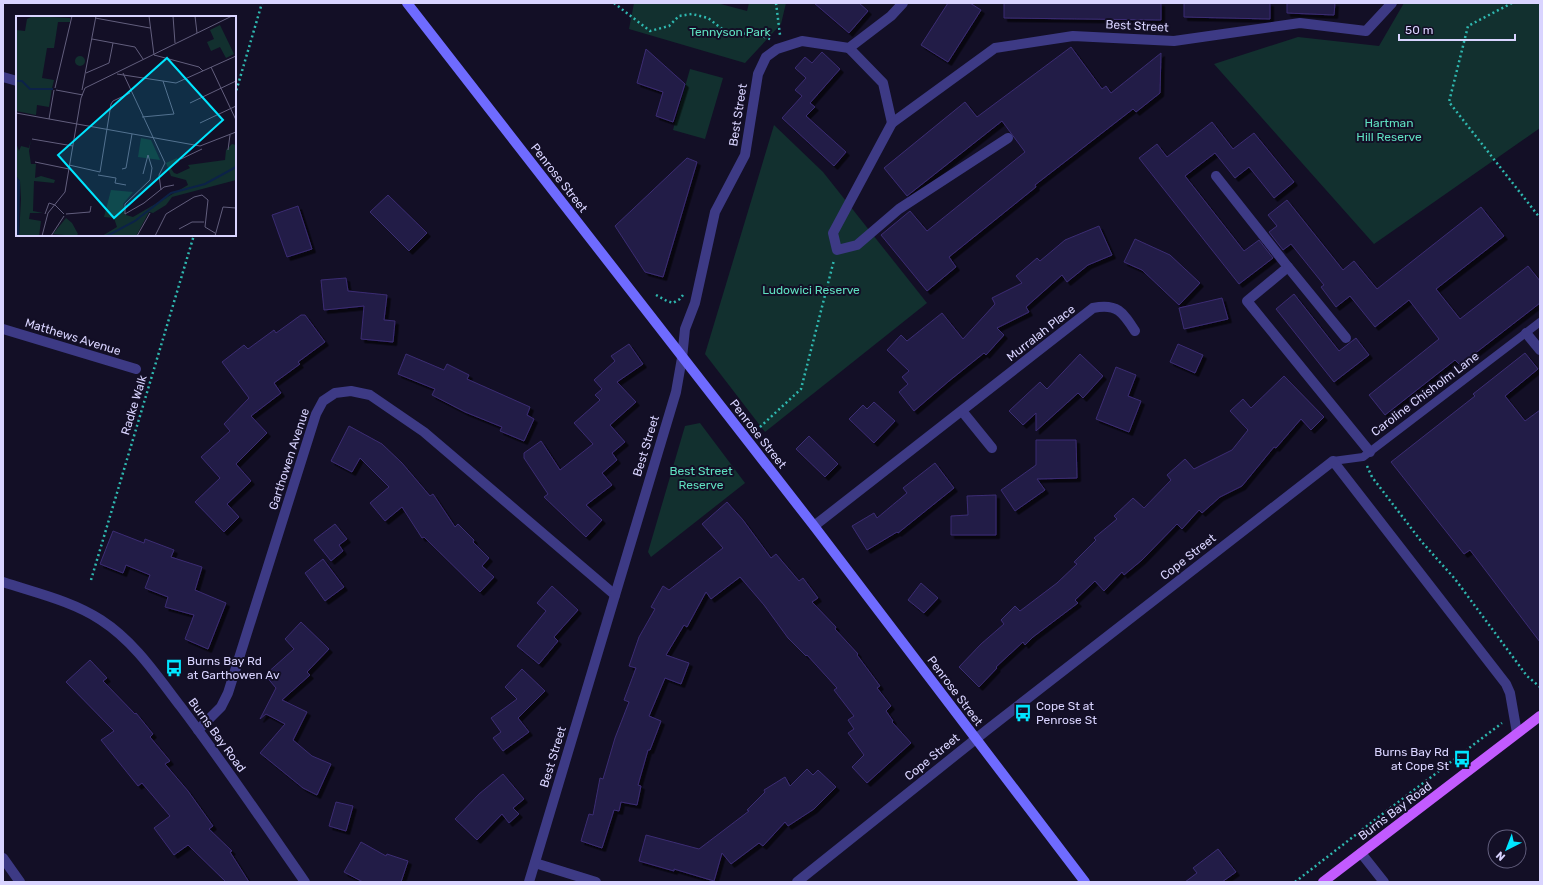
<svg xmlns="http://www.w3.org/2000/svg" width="1543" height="885" font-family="Rubik,sans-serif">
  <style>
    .green { fill: #12302f }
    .building { fill: #241b47; stroke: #3b2d73; filter: url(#shadow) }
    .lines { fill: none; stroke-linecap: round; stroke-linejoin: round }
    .path { stroke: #2fb8b0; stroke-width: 2.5; stroke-dasharray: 2 3; stroke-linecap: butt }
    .service { stroke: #3d3a85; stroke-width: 8 }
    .minor { stroke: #3d3a85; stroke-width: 10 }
    .tertiary { stroke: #3d3a85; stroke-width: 10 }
    .secondary { stroke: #6f6bff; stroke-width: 10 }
    .primary { stroke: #c25bff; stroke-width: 10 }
    .labels { text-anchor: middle; stroke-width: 4; stroke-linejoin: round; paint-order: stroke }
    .street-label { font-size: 12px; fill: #d9d4ff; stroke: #130f26 }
    .park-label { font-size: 12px; fill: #5fe0c0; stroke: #130f26 }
    .poi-label { font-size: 12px; fill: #d9d4ff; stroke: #130f26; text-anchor: start }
    .inset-river { fill: none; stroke: #0c2248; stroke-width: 2 }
    .inset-road { fill: none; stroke: #625e7d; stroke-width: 1 }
    .view { fill: #00e5ff; fill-opacity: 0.15; stroke: #00e5ff; stroke-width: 2 }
    .inset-edge { fill: none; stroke: #d9d4ff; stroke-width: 2 }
  </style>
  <defs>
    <filter id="shadow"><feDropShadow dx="3.5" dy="3.5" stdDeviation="0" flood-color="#0009"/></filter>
  </defs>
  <rect width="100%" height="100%" fill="#130f26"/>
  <g class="green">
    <path d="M634 3H717L747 11 749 3H786L781 24 745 63 629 29Z"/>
    <path d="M1404 3H1540V128L1374 244 1214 64 1298 37 1379 46Z"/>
    <path d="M690 69 723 78 705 139 673 130Z"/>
    <path d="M774 125 823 172 927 303 765 432 705 354Z"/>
    <path d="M700 423 745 483 651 557 648 552 685 426Z"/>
  </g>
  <g class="building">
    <path d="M814 3H859L868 11 849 33Z"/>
    <path d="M948 3H970L981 10 948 62 921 45Z"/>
    <path d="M1004 3H1161V20L1004 18Z"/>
    <path d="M1184 3H1270V19L1184 17Z"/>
    <path d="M1287 3H1335L1334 15 1287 13Z"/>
    <path d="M1071 47 1102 89 1106 86 1111 93 1161 53 1160 93 1136 112 1133 109 1035 185 1036 187 949 257 956 267 927 291 881 235 910 211 927 231 1025 152 1002 121 907 196 884 168 965 102 977 117Z"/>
    <path d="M646 49 685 84 673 122 656 116 663 92 637 83Z"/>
    <path d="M822 52 840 69 810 103 815 107 806 116 846 152 834 166 782 118 802 96 795 90 806 78 795 68 805 57 812 63Z"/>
    <path d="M1212 122 1233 149 1254 133 1294 182 1274 198 1249 167 1235 178 1215 153 1185 176 1244 251 1259 240 1273 258 1239 284 1139 158 1157 144 1167 157Z"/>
    <path d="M687 158 697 162 663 277 645 272 615 226Z"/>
    <path d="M388 195 427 233 409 251 370 212Z"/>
    <path d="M1287 200 1343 270 1354 261 1377 289 1481 207 1504 236 1436 289 1460 319 1528 266 1540 281V303L1460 365 1455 360 1385 415 1369 395 1439 339 1409 300 1375 327 1350 296 1336 307 1321 287 1324 285 1291 244 1283 250 1269 232 1277 226 1268 215Z"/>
    <path d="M298 206 312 249 287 257 272 215Z"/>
    <path d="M1099 226 1112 255 1088 265 1067 282 1062 275 1026 307 1029 312 997 328 1004 335 986 355 984 353 949 381 914 411 899 392 908 384 902 377 909 371 887 350 901 335 907 341 942 313 963 339 995 304 992 298 1022 283 1016 276 1037 258 1040 261 1065 240Z"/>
    <path d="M1135 239 1170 255 1200 283 1179 305 1142 270 1124 262Z"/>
    <path d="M346 278 348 291 387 295 384 320 395 321 393 342 361 339 364 306 324 310 321 280Z"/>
    <path d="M1294 294 1339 351 1356 338 1369 355 1334 382 1276 309Z"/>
    <path d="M1222 298 1228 319 1184 329 1179 308Z"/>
    <path d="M301 315H305L325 342 298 362 300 364 274 383 281 393 251 416 267 433 236 464 251 481 227 504 239 517 224 532 195 502 220 478 201 457 230 431 224 424 249 398 222 362 244 345 248 349 274 330 276 333Z"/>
    <path d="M629 344 643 364 617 382 636 402 610 425 625 442 612 453 617 460 602 473 612 485 586 505 602 520 586 537 544 497 548 494 524 458V453L541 441 560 470 593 444 574 423 600 400 595 395 602 389 594 380 615 361 611 356Z"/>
    <path d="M1178 344 1203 355 1195 373 1170 362Z"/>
    <path d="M1525 353 1538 369 1505 396 1525 421 1540 410V642L1470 550 1464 554 1391 462 1475 396 1473 394Z"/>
    <path d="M406 354 444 370 447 364 469 375 467 379 530 407 527 415 534 419 524 441 500 431 502 427 465 412 432 395 435 389 398 374Z"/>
    <path d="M1080 354 1103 376 1083 398 1078 393 1036 431V413L1023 425 1009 411 1040 382 1047 389Z"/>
    <path d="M1116 367 1136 375 1128 396 1141 401 1129 432 1096 419Z"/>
    <path d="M1284 376 1324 417 1311 430 1301 419 1276 448 1274 447 1242 486 1220 497 1202 513 1199 510 1182 529 1177 524 1142 560 1124 575 1122 572 1104 591 1095 581 1075 600 1078 603 1033 637 1025 645 1023 642 996 667 997 668 979 687 959 667 981 644 1004 624 1001 620 1015 606 1020 611 1057 583 1077 564 1074 562 1096 540 1094 538 1117 519 1114 516 1133 498 1144 508 1171 480 1167 475 1185 459 1194 469 1232 450 1248 430 1230 411 1243 399 1251 408Z"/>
    <path d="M874 402 895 421 874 443 849 419 863 405 867 409Z"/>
    <path d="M349 426 382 444 402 463 430 496 433 494 455 527 458 524 474 540 473 542 489 558 482 566 494 577 480 592 424 537 422 538 402 507 385 521 370 503 389 487 360 458 352 472 331 461Z"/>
    <path d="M809 436 838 464 825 477 796 449Z"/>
    <path d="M1036 440H1076L1077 478 1037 479 1045 490 1015 511 1001 490 1036 465Z"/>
    <path d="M935 463 954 488 898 533 897 532 867 550 852 526 874 513 877 518 907 493 903 488Z"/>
    <path d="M996 495V535H951V516L968 515 967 496Z"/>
    <path d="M727 502 743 520 771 558 776 554 799 581 803 578 818 598 812 602 836 627 835 629 858 654 857 655 880 686 877 688 891 706 886 711 893 721 892 722 911 743 867 783 852 767 864 755 848 733 854 729 848 720 854 716 834 690 837 688 807 655 806 656 788 638 764 605 740 577 711 599 706 592 687 627 684 625 666 655 689 663 681 684 665 678 649 716 661 721 650 750H648L638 785 641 786 637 805 621 802 619 811 614 810 602 848 581 841 589 814 593 815 600 778 603 779 615 738 629 702 624 700 636 668 629 666 639 637 655 609 651 607 663 586 669 590 723 548 702 524Z"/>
    <path d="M335 524 347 539 339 545 343 551 331 561 314 540Z"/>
    <path d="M113 531 144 543 145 539 174 550 171 557 202 567 195 590 226 603 208 649 185 639 194 615 165 607 168 597 145 588 150 575 126 565 123 573 100 564Z"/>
    <path d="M323 559 344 587 325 601 305 573Z"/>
    <path d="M921 583 938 598 924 613 908 600Z"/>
    <path d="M552 586 578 610 554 637 558 641 539 664 517 646 546 611 537 603Z"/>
    <path d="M301 622 329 649 307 672 310 675 282 700 307 712 293 740 312 756 331 764 317 795 303 788 260 753 285 724 266 714 260 719 276 688 265 675 294 649 285 639Z"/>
    <path d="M90 660 107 678 103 681 135 714 136 713 153 734 150 737 170 761 165 764 188 791 213 826 209 829 232 851 230 852 249 882H226L188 845 174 855 154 828 170 816 142 783 138 786 101 740 114 731 66 682Z"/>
    <path d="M522 669 545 691 518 718 529 732 503 751 493 738 501 732 491 718 517 699 505 687Z"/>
    <path d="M807 769 813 775 818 770 836 787 814 809 788 826 785 822 763 846 759 843 731 864 722 853 714 881 674 869V871L639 861 646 835 699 849 749 811 747 810 765 792 764 790 785 777 790 786Z"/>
    <path d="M503 774 524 799 513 808 519 814 509 823 502 814 477 840 455 819 479 794Z"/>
    <path d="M336 802 353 806 346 831 329 826Z"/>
    <path d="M361 842 386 856 387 854 408 861 401 882H363L344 872Z"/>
    <path d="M1218 849 1236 872 1222 882H1185L1197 873 1193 868Z"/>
  </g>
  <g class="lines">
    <g class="path">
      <path d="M614 3 650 31 669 26 679 16 692 14 708 18 726 32 760 35 770 39"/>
      <path d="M776 3 780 35"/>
      <path d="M1512 3 1468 26 1449 102 1540 218"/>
      <path d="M235 95 262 3"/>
      <path d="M656 295 667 301 673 303 680 299 683 295"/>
      <path d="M760 427 801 389 834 260"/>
      <path d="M1367 466 1372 477 1421 541 1455 579 1527 676 1540 687"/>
      <path d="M91 580 194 235"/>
      <path d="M1295 882 1376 819 1502 723"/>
    </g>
    <path class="service" d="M1333 461 1363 457 1540 322"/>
    <g class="minor">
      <path d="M849 48 883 83 892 123"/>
      <path d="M3 77 17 81"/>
      <path d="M1008 138 899 209 857 245 837 250 833 233 892 123 995 48 1073 36 1174 41 1300 23 1366 31 1392 3"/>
      <path d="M1216 176 1288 267 1247 301 1370 452"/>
      <path d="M1288 267 1346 338"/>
      <path d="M3 329 136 369"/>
      <path d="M1526 333 1540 350"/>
      <path d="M962 411 992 448"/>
      <path d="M814 526 1093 308C1117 303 1123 312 1135 331"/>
      <path d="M198 730 221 707 228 693 316 414 323 401 335 393 351 391 370 395 424 432 615 595"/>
      <path d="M1361 853 1384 882"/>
      <path d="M3 858 20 882"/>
      <path d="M535 863 596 882"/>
      <path d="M529 882 676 392 682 358 685 329 695 303 715 212 745 155 758 74 766 57 777 49 802 41 849 48 891 16 903 3"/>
      <path d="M797 882 987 730 1333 461 1506 684 1510 693 1517 733"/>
    </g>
    <path class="tertiary" d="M3 582C36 593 72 601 101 620 135 642 157 676 181 707 224 764 264 823 305 882"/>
    <path class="secondary" d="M407 3 814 526 1085 882"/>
    <path class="primary" d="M1323 882 1540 716"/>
  </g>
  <defs>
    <g id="bus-bare" transform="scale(1.38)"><path d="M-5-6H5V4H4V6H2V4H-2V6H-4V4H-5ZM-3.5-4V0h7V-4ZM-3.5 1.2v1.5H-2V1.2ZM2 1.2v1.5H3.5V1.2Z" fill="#00e5ff" stroke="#130f26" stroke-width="2.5" paint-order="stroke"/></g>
  </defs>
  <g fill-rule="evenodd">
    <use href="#bus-bare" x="174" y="668"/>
    <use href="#bus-bare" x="1023" y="713"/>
    <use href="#bus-bare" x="1462" y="759"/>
  </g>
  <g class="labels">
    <g class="street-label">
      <text transform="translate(1137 26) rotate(3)" y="4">Best Street</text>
      <text transform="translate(738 115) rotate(-81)" y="4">Best Street</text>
      <text transform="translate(559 178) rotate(52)" y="4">Penrose Street</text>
      <text transform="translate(1041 333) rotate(-38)" y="4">Murralah Place</text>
      <text transform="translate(73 337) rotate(17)" y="4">Matthews Avenue</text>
      <text transform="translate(1425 394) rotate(-37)" y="4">Caroline Chisholm Lane</text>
      <text transform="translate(134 405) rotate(-73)" y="4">Radke Walk</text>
      <text transform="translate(758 434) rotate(52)" y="4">Penrose Street</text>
      <text transform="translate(646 446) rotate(-73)" y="4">Best Street</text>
      <text transform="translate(289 459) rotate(-72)" y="4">Garthowen Avenue</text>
      <text transform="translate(1188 557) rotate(-38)" y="4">Cope Street</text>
      <text transform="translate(955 691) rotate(53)" y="4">Penrose Street</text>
      <text transform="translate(217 735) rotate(54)" y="4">Burns Bay Road</text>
      <text transform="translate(553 757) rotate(-73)" y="4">Best Street</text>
      <text transform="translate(932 757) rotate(-39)" y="4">Cope Street</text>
      <text transform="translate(1395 811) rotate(-37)" y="4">Burns Bay Road</text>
    </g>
    <g class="park-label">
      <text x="730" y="36">Tennyson Park</text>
      <text x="1389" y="127">Hartman<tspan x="1389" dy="14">Hill Reserve</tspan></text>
      <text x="811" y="294">Ludowici Reserve</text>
      <text x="701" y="475">Best Street<tspan x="701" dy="14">Reserve</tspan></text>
    </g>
    <g class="poi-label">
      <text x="187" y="665">Burns Bay Rd<tspan x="187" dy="14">at Garthowen Av</tspan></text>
      <text x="1036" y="710">Cope St at<tspan x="1036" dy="14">Penrose St</tspan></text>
      <text x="1449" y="756" text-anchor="end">Burns Bay Rd<tspan x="1449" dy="14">at Cope St</tspan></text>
    </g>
  </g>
  <g transform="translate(16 16)">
    <rect width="220" height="220" fill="#130f26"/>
    <path d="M17 0 54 2V6H42L38 32H31L26 62 38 64 36 72 33 91 21 89 20 99 0 95V14L9 15 11 3ZM204 9 218 38 210 42 204 31 195 35 191 26 198 23 194 14ZM59 45a5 5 0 1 1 10 0a5 5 0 1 1-10 0ZM125 122 135 124 144 144 122 141ZM15 124 13 135 15 148H20L19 162 25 160 39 164 38 167 18 165 17 195 27 197H14L13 203 25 205 23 220H3L5 183 4 165 0 160V127L3 135 5 130 13 132ZM216 128 220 129V164L156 181 150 189 137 197 133 196 120 220H86L101 211 98 202 88 201 95 174 117 176 107 188 110 199 117 201 172 169 170 164 155 160 150 147 161 142 163 146 154 151 158 157 161 158 174 152 172 149 209 144 210 134ZM50 202 56 207 62 218 60 220 37 218Z" fill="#12302f"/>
    <path d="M0 160 4 165 3 220H0Z" fill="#0c2248"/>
    <path class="inset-river" d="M0 65H6L14 73H37M91 220 119 205 155 177 189 168 220 151"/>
    <path class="inset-road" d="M133 0 138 39 183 51 187 55M157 0 159 27M179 0 181 17M79 2 134 12M76 23 119 31 127 43M195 51 220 104M70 57 93 47 97 27M107 57 149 147 143 159 145 174M101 58 160 67 220 40M39 72 56 0M40 74 67 79M66 74 80 0M174 87 220 65M0 97 61 108M126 101 158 98 147 65M33 103 38 74M184 107 220 90M61 108 184 130 220 116M16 123 57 130M212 134 214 119M132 139 136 152 134 164 109 188V198L128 187 148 171 158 169M165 143 186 133M19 146 53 153M53 149 84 156 95 88 97 85 114 77M106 153 110 152 116 118M127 158 132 139M82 159 100 162 99 167 110 169M39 189 48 198M29 198 33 187 39 189M50 198 74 196 75 190M163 213 176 206H188M26 220 32 197 49 176 65 82 69 72 216 0M35 220 48 200M121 220 134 197M139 220 150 198 178 181 186 179 192 184 189 211 199 217M199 220 207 191 220 192"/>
    <path class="view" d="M151 42 207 104 98 202 42 139Z"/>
    <rect width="220" height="220" class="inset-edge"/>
  </g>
  <rect width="1543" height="885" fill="none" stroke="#d9d4ff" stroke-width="8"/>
  <g transform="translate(1507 849) rotate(222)"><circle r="19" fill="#130f26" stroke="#625e7d"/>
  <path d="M0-3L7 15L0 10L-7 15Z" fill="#00e5ff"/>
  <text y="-6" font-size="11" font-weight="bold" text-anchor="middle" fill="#d9d4ff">N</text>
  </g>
  <path d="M1399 34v6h116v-6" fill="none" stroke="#d9d4ff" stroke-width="2"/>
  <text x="1405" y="34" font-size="12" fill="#d9d4ff" stroke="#130f26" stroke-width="3" paint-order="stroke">50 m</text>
</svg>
